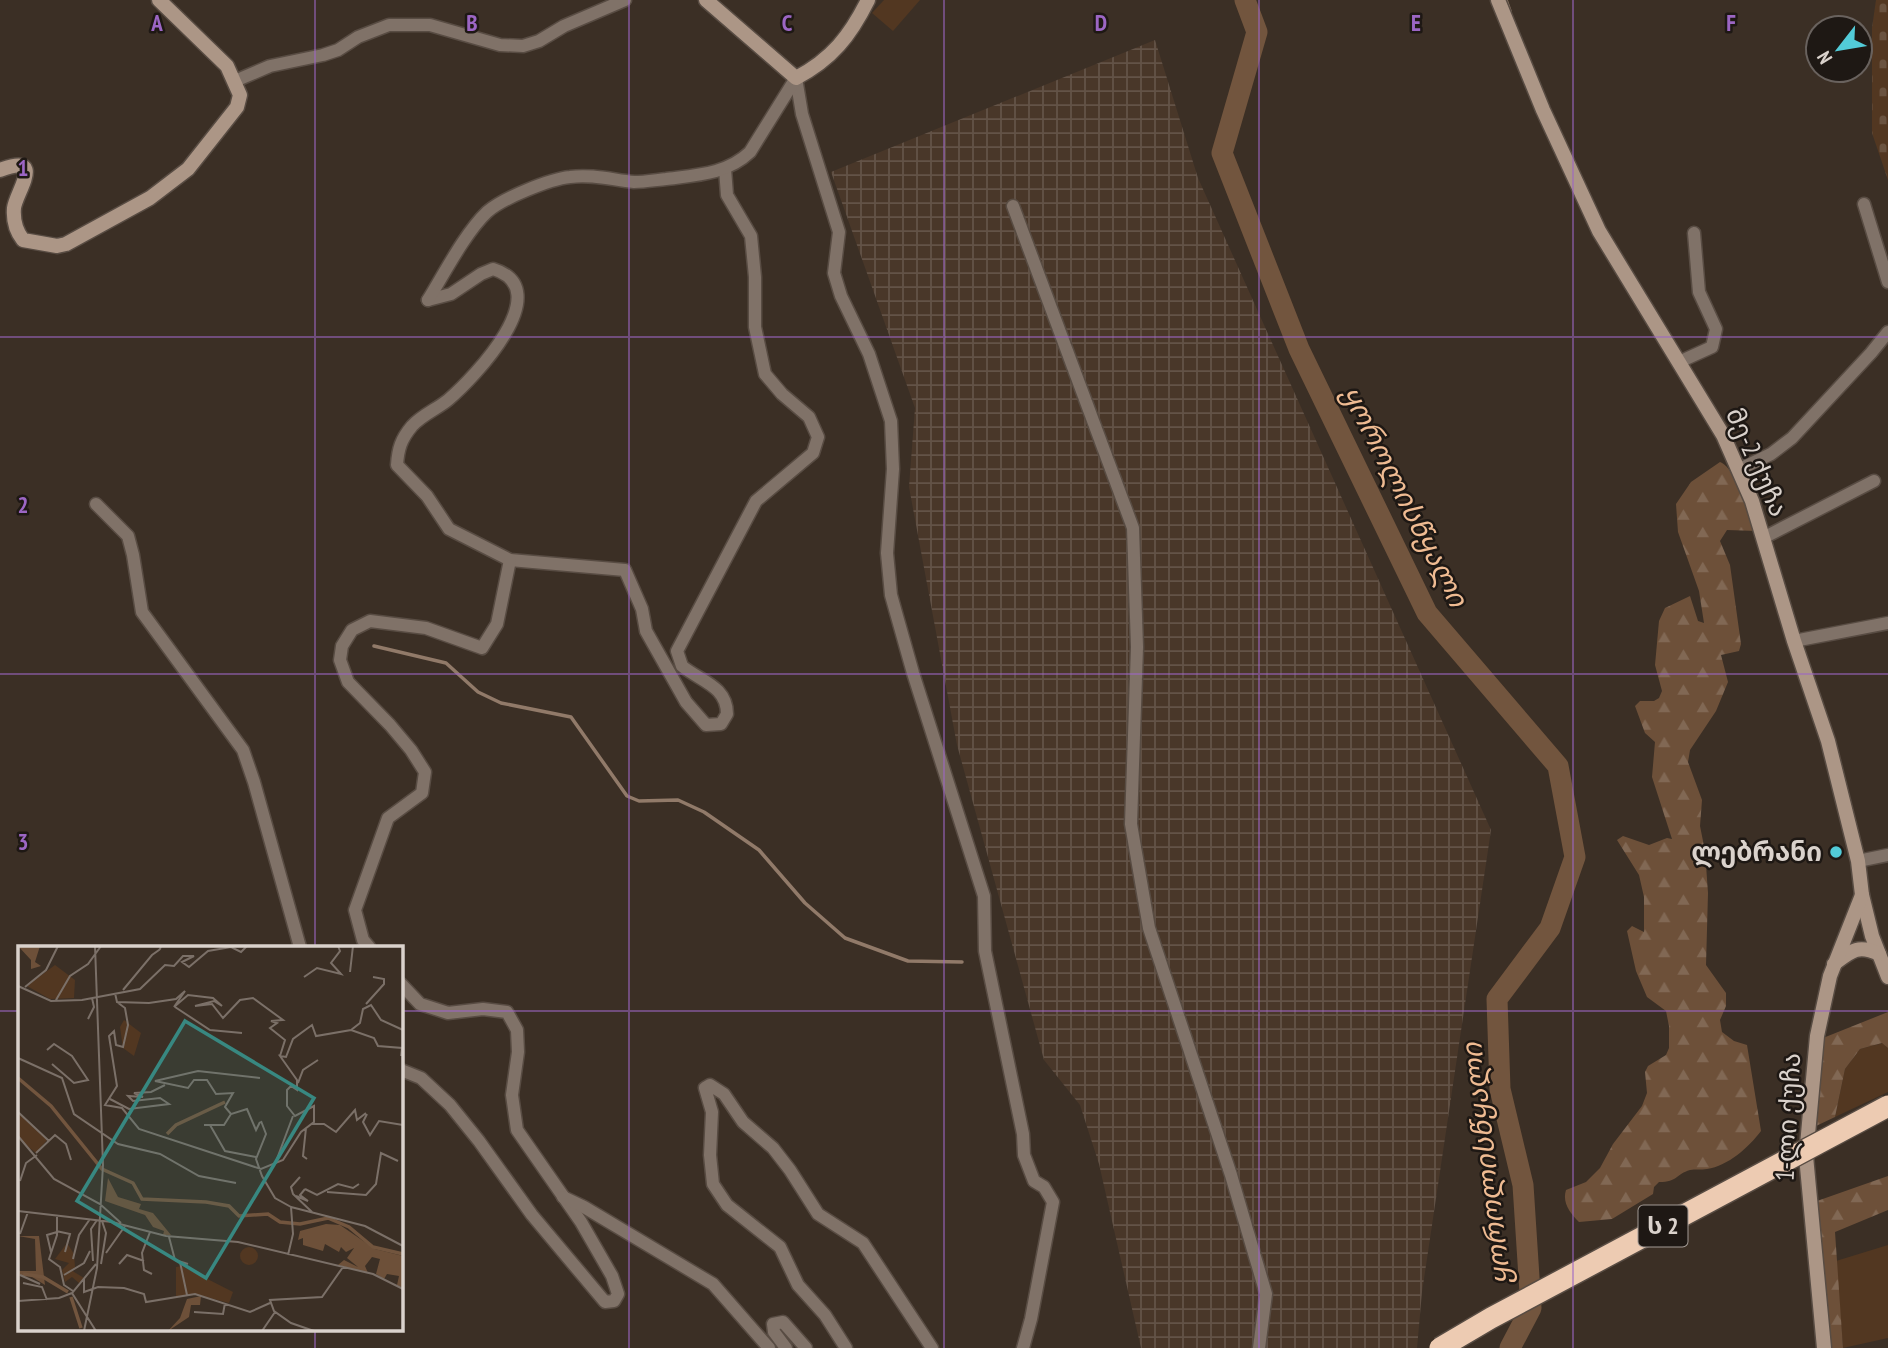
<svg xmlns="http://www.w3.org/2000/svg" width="1888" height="1348" font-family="'PT Sans Narrow','Noto Sans Georgian',sans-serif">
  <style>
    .industrial { fill: url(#industrial-grid) }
    .grass { fill: #523721 }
    .forest { fill: url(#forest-firs) }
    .cemetery { fill: url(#cemetery-stones) }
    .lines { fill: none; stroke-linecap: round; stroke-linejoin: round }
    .stream { stroke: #917a69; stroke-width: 3.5 }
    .river { stroke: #72553e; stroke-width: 21 }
    .street-casing { stroke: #584c43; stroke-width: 15 }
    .secondary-casing { stroke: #584c43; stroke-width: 17 }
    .street { stroke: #807268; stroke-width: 12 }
    .secondary { stroke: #ac9686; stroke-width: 14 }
    .highway-bridge-casing { stroke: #584c43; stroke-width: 24; stroke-linecap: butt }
    .highway-bridge { stroke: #edcbb2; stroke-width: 21 }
    .grid { fill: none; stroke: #9c66c4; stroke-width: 2; stroke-opacity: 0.55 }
    .poi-dot { fill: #52cbd8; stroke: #1e1814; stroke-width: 2.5 }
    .labels { text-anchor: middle; stroke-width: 5; stroke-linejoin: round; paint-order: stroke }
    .shield { fill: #1e1814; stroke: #a29a95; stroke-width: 2 }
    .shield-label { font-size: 24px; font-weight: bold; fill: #dad2cc }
    .street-label { font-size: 26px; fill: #dad2cc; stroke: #1e1814 }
    .poi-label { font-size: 26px; font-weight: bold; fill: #dad2cc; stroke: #1e1814; text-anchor: end }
    .water-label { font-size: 28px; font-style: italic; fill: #efbb92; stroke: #1e1814 }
    .inset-river { fill: none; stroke: #72553e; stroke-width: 3.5 }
    .inset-road { fill: none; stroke: #7b7068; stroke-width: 2 }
    .view { fill: #388881; fill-opacity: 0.15; stroke: #388881; stroke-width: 3.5 }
    .inset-edge { fill: none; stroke: #dad2cc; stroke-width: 3.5 }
    .grid-label { font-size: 23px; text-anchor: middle; font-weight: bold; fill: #9c66c4; stroke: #1e1814; stroke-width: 5; stroke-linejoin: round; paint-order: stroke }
  </style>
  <defs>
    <pattern id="industrial-grid" width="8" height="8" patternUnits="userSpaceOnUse" patternTransform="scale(1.75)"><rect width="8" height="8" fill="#493729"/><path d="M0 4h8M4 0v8" fill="none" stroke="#635347"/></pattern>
    <pattern id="forest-firs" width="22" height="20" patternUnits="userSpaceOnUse" patternTransform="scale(1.75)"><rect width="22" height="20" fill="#6d5039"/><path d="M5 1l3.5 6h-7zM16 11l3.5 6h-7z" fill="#816854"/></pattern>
    <pattern id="cemetery-stones" width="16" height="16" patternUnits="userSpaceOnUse" patternTransform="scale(1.75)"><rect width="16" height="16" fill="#523721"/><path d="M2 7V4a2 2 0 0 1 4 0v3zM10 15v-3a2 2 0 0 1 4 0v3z" fill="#6a5340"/></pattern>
  </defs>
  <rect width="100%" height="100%" fill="#3b2f25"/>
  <path class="industrial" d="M1155 40 1198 178 1491 830 1422 1292 1417 1348H1141L1099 1164 1080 1105 1044 1060 957 745 909 487 915 408 831 172Z"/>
  <g class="grass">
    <path d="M884 0H920L893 31 872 13Z"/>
    <path d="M1883 1043 1888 1048V1092L1835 1117 1845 1069 1860 1049Z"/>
    <path d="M1888 1245V1338L1843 1348 1836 1261Z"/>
  </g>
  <g class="forest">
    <path d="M1720 462C1736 468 1750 514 1757 531L1727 530 1720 541 1730 565 1741 644 1739 651 1721 655 1728 682 1716 711 1690 750 1688 762 1702 800 1700 826 1705 851 1708 893 1706 965 1726 993V1006L1720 1020 1722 1032 1734 1041 1747 1045 1761 1131C1749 1147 1728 1166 1707 1169 1701 1170 1695 1169 1690 1170 1676 1174 1678 1182 1659 1182L1654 1187 1653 1194 1612 1219 1579 1222C1570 1213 1562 1203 1566 1190L1586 1182 1600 1168 1613 1144 1642 1106 1647 1093 1645 1072 1648 1066 1666 1055 1669 1048V1026L1666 1011 1647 997 1636 971 1627 931 1632 926 1644 932V897L1639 875 1617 840 1623 836 1649 845 1667 838 1672 839 1652 777 1655 742 1645 733 1635 706 1640 701H1654L1659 698 1662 691 1655 665 1659 621 1665 608 1690 596 1698 621 1704 623 1699 591 1678 532 1676 504 1691 482Z"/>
    <path d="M1888 1012V1048L1882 1043 1860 1049 1845 1069 1835 1117 1816 1126 1823 1038Z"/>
    <path d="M1888 1176V1210L1835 1232 1843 1348H1830L1817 1201Z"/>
  </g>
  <path class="cemetery" d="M1876 0H1888V180L1872 133V28Z"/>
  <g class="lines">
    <g class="stream">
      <path d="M1506 0 1510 11"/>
      <path d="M374 646 446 663 478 692 501 703 571 717 627 796 639 801 678 800 704 812 759 850 805 903 845 938 908 961 962 962"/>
    </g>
    <path class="river" d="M1245 0 1257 32 1222 153 1299 349 1427 613 1558 766 1575 857 1550 928 1497 999 1500 1089 1523 1185 1531 1308 1510 1348"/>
    <g class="street-casing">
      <g id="street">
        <path d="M796 78 802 114 839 232 834 273 841 296 869 354 891 421 893 469 887 553 891 595 913 673 984 896 985 951 1023 1134 1024 1155 1034 1181 1044 1187 1053 1202 1031 1319 1023 1348"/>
        <path d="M235 81 270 66 323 55 338 50 358 37 389 25H430L500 45 523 46 539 41 564 26 625 0"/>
        <path d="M1864 204 1888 282"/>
        <path d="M1013 206 1133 528 1137 647 1131 824 1149 928 1231 1175 1266 1294 1259 1348"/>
        <path d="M428 300 451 294 481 274 493 269C559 289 474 378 448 400 437 409 422 415 412 426 401 439 398 449 397 465L427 496 449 529 510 560 625 570 642 609 646 631 686 702 706 725 721 724 727 714C727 686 700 681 682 666L677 651 756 501 813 453 818 437 809 417 782 394 765 374 755 327V277L751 236 727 195 725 169"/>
        <path d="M428 300C444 274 465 233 487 212 503 198 550 179 570 177 592 174 613 180 634 182 644 182 656 180 666 179 697 175 727 174 750 152L796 78"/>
        <path d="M1679 362 1712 347 1716 329 1699 292 1694 233"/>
        <path d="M1738 470 1771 454 1792 438 1871 353 1888 332"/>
        <path d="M96 504 128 536 133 555 142 612 243 750 254 782 300 947"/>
        <path d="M1763 538 1874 481"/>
        <path d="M1794 641 1888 623"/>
        <path d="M1858 861 1888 855"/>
        <path d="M369 947 363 940 355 910 388 818 422 793 425 772 411 750 390 725 348 682 340 660 342 646 352 630 370 621 426 628 482 648 497 624 510 560"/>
        <path d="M401 984 420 1004 448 1013 483 1009 507 1012 517 1030 518 1052 512 1095 517 1130 581 1222 612 1276 618 1294 614 1301 605 1302 532 1215 479 1141 450 1105 421 1078 401 1070"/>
        <path d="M563 1197 584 1207 713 1284 769 1348"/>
        <path d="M786 1348 774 1332 773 1324 783 1322 806 1348"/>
        <path d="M846 1348 825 1315 798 1285 780 1247 727 1205 713 1184 710 1155 712 1112 705 1088 710 1085 724 1094 743 1122 773 1148 790 1170 818 1214 863 1243 932 1348"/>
      </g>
    </g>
    <g class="secondary-casing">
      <g id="secondary">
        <path d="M706 0 796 78C832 59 850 36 868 0"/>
        <path d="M1498 0 1543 110 1599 231 1723 435 1752 501 1794 641 1828 741 1858 861 1862 895 1872 936 1888 977"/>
        <path d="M0 170C47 152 16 192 14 208 13 220 16 231 23 240L57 246 66 244 150 198 188 169 237 107 240 95 227 66 159 0"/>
        <path d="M1834 964C1851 951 1858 944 1879 954"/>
        <path d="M1824 1348 1806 1156 1817 1036 1830 976 1862 895"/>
      </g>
    </g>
    <use href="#street" class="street"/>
    <use href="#secondary" class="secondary"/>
    <g class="highway-bridge-casing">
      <path id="highway-bridge" d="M1440 1348 1491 1318 1888 1106"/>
    </g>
    <use href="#highway-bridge" class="highway-bridge"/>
  </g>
  <path class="grid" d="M315 0V947M629 0V1348M944 0V1348M1259 0V1348M1573 0V1348M0 337H1888M0 674H1888M0 1011H19M401 1011H1888M315 1329V1348"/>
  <circle class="poi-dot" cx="1836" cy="852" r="7"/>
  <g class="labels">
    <rect class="shield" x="1638.5" y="1205.5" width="49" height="41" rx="5"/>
    <g class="shield-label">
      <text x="1663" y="1234">ს 2</text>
    </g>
    <g class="street-label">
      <text transform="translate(1757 462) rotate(66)" y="9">მე-2 ქუჩა</text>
      <text transform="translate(1788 1117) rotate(-87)" y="9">1-ლი ქუჩა</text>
    </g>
    <g class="poi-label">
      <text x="1822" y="861">ლებრანი</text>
    </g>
    <g class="water-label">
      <text transform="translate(1405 496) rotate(63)" y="10">ყოროლისწყალი</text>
      <text transform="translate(1486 1164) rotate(-97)" y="10">ყოროლისწყალი</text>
    </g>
  </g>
  <g transform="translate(18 946)">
    <rect width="385" height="385" fill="#3b2f25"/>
    <path d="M0 167 29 194 18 207 0 193ZM49 297 56 308 57 321 53 324 66 332 61 337 54 331 47 336 44 324 51 317 37 313ZM222 310a9 9 0 1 1 18 0a9 9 0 1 1-18 0Z" fill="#523721"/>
    <path d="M0 0H22L17 16 23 20 13 23V14ZM90 232 100 251 123 258 121 263 135 267 153 289H145L146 285 135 281 127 269 87 255ZM308 278 322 279 357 303 385 310V342L379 339 381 330 369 328 366 333 358 328 362 313 354 311 347 320 350 327 320 319 326 314 340 321 329 312 336 302 328 306 323 301 321 306 307 298 305 305 285 299V292L280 294 282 285ZM0 290H21L27 339 11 329 0 330V325H18L17 293ZM183 350 182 359H173L171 371 150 385 162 372 169 353Z" fill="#6d5039"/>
    <path d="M37 19 57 34 56 52 32 53 9 40ZM106 74 123 87 116 110 105 102 102 81ZM164 320 215 346 211 357 176 348 158 351V321Z" fill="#523721"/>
    <path class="inset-river" d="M0 132 33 160 84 223 115 237 124 253 188 256 211 260 221 270 250 268 262 276 282 278 310 272 331 281 355 301 385 308M149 188 158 179 207 156M5 328 25 331 50 346M53 351 63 382"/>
    <path class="inset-road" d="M332 26 335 0M286 31 299 22 323 28 313 17 322 5 320 0M0 40 33 55 64 54 122 43 147 19 156 20 165 10H176L164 16 171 21 190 5 213 1 223 6 229 0M7 41 28 24 40 0M105 44 134 9 141 4 142 3 143 0H153M97 47 99 56 131 57 158 53 167 45 156 61 170 49 195 52 204 60 196 55 177 60 194 58 205 72 222 54 235 52 265 74 253 75 259 77 252 82 267 94 262 110M38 54 52 30 70 18 83 0M99 56 107 62 110 79 105 101 98 99 96 85 91 90 99 140 87 159 104 162 121 183 243 223 265 214 283 186 296 176V160L277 170 269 160V144L273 140 279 144V134L262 110 268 111 275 93 294 79 298 90 333 84 342 77 345 63 353 59 363 74 385 84M348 58 366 38V33L355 31M157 61 192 84 224 87M70 73 76 61 74 52M333 84 356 92 360 100 384 102 383 110M29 104 36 98 54 110 70 134 56 137 34 118M0 112 44 132 56 168 100 198 142 208 181 230 218 237M280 137 285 124 300 114M92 153 111 163 151 158 142 152 115 155 110 150 125 151 116 147 133 146 147 139M0 166 31 195M213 168 207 161 215 147 198 148 189 134H176L170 142 137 135 180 125 242 132M349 168 345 176 352 189 361 175 385 179M243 175 248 188 238 213 244 230 257 252 273 261 275 288 270 309M294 178H306L318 186 337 164 339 174 348 167M186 179H206L213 168 229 163 238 184 242 176M192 179 207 205 238 211M288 182 285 210 289 213M0 190 36 233 82 258 103 277M18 207 37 189 48 198 53 214M257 218 275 170M282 231 273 241 275 248 294 266M2 235 8 217 19 209M287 243 299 249 320 238 335 242 341 238M309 246 348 249 358 238 363 207 380 215M278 250 290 255 282 249 287 243M273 261 347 280 385 300M0 265 94 276 148 290 220 296 355 328 385 343M39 269V289L31 313 42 321 46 339 55 345M38 285 52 288 47 306M132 286 124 307 126 324 134 328M2 288 10 266M151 291 157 314 170 318M33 306 29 289 39 286M88 307 107 280M55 313 61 289 72 273M75 315 73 283 79 274M162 316 169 349M78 318 54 347 78 385M83 318 88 287 84 275M101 318 109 309 126 315M2 329 22 338M46 329 66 317 72 305M66 332V346L80 341 106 342 126 348 128 356 177 348 232 366 252 357M5 337 24 341 29 354M0 355 41 352 54 347M176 366 205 368 207 357M66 385 79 322 85 219 77 0M244 385 257 366M296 385 273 377 256 365 252 354 304 351 325 321"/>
    <path class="view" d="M167 75 296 152 188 332 59 255Z"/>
    <rect width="385" height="385" class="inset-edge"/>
  </g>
  <g class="grid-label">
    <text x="157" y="31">A</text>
    <text x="472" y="31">B</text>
    <text x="787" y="31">C</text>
    <text x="1101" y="31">D</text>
    <text x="1416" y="31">E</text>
    <text x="1731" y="31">F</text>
    <text x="23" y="176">1</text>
    <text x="23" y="513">2</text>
    <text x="23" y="850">3</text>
  </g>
  <g transform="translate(1839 49) rotate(239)"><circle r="33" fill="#1e1814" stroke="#69625e" stroke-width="2"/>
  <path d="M0-5L12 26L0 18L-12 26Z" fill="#52cbd8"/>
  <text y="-10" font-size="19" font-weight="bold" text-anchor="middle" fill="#dad2cc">N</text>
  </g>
</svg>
